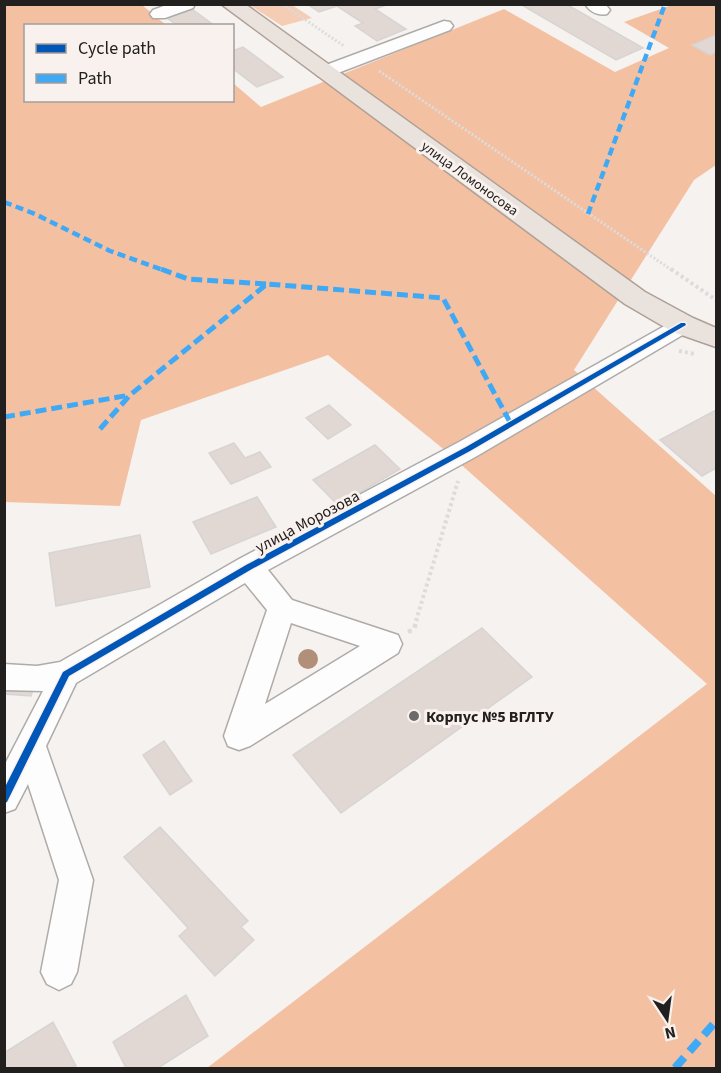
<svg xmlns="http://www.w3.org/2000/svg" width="721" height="1073" font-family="'Source Sans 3',sans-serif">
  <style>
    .green { fill: #f5ccb4 }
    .forest { fill: #f4c0a2 }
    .building { fill: #e1d8d3; stroke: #d7d4d3; stroke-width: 1.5 }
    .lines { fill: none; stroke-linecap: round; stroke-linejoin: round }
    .minor-casing { stroke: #aeaba9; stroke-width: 3 }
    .major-casing { stroke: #aea096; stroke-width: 3 }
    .path-far2 { stroke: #dddcdc; stroke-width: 3; stroke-dasharray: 2 2; stroke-linecap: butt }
    .path-far1 { stroke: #dddcdc; stroke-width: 4; stroke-dasharray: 3 3; stroke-linecap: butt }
    .path { stroke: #dddcdc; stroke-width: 4.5; stroke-dasharray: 4 4; stroke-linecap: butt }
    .minor { fill: #fefdfd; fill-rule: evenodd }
    .major { fill: #eae3dd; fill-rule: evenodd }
    .quiet-far2 { stroke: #3fa9f5; stroke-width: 4.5; stroke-dasharray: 8 4.5; stroke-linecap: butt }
    .quiet-far1 { stroke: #3fa9f5; stroke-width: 5; stroke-dasharray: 11 5; stroke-linecap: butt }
    .quiet { stroke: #3fa9f5; stroke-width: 8; stroke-dasharray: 14 8; stroke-linecap: butt }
    .cycleway-casing { stroke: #f9f1ed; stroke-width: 3 }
    .cycleway { fill: #0057b8; fill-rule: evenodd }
    .tree { fill: #b18f79 }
    .poi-dot { fill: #6c6a68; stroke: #f9f1ed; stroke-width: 2 }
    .labels { text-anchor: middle; stroke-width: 6; stroke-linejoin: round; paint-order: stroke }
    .far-street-label { font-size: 14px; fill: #22201e; stroke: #f9f1ed }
    .street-label { font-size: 16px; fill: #22201e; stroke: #f9f1ed }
    .poi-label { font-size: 16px; font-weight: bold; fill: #22201e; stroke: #f9f1ed; text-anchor: start }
  </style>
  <rect width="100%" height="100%" fill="#f6f2f0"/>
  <path class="green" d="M250 5H292L312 18 282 26Z"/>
  <path class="forest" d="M5 5H142L166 25 26 26V100H232L233 83 261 107 504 9 615 72 669 48 624 22 672 5H716V165L694 180 574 370 716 496V1068H207L707 684 447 452 328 355 141 420 120 506 5 502Z"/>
  <g class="building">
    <path d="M307 4H382L384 6 375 9 406 29 377 41 355 26 363 23 337 6 319 12Z"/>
    <path d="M520 4H566L643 48 616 60Z"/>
    <path d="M192 9 215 26H178L167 18Z"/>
    <path d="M716 35V52L710 55 692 45Z"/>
    <path d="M243 47 283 77 257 87 232 68V51Z"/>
    <path d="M329 405 351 425 328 439 306 418Z"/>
    <path d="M716 410V468L702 476 660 440Z"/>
    <path d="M234 443 245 458 260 452 271 467 231 484 209 453Z"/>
    <path d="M375 445 400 469 338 505 313 480Z"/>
    <path d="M257 497 276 527 211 554 193 522Z"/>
    <path d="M140 535 150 587 56 606 49 553Z"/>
    <path d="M482 628 532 677 341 813 293 755Z"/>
    <path d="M6 685 34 687 31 696 4 694Z"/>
    <path d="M164 741 192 781 170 795 143 755Z"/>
    <path d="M160 827 248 921 241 927 254 940 215 976 179 936 188 928 124 857Z"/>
    <path d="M186 995 208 1036 158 1068H126L113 1042Z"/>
    <path d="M53 1022 76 1066 72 1068H4V1053Z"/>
  </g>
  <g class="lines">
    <g class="minor-casing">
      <g id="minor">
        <path d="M169 4H195L193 8 165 18H153L150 14 153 10Z"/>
        <path d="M585 4H605L610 10 607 14C598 16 590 12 585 4Z"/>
        <path d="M444 21 450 22 453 26 450 30 330 76H318L315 72 318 68Z"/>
        <path d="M683 317 691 320 695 325 691 330 477 456 268 570 292 600 398 635 402 644 398 653 250 746 239 750 228 746 224 736 267 610 245 583 76 683 46 746 93 880 77 972 71 984 59 990 47 984 41 972 59 880 28 784 15 809 4 813V766L43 691 4 690V664L37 666 60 662 239 559 459 442 675 320ZM291 623 360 646 265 704Z"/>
      </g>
    </g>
    <g class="major-casing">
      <path id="major" d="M221 4H245L645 292 693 318 716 328V347L673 332 625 304Z"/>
    </g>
    <g class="path-far2">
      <path d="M282 4 344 46"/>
      <path d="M379 71 673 271"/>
    </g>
    <g class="path-far1">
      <path d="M671 269 716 300"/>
      <path d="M679 351 695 354"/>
      <path d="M416 621 458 481"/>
    </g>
    <path class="path" d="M408 632 414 629 417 619"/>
    <use href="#minor" class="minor"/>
    <use href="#major" class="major"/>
    <g class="quiet-far2">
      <path d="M4 202 35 214 110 251 166 271"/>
      <path d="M588 214 665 4"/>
    </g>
    <g class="quiet-far1">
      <path d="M161 269 188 279 267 284"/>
      <path d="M4 417 130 395"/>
      <path d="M100 429 130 395 267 284 443 298 511 424"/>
    </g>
    <path class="quiet" d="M675 1068 716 1021"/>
    <g class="cycleway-casing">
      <path id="cycleway" d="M681 323H685L686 325 470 451 252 569 69 676 7 802 4 803V789L63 672 246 565 466 447Z"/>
    </g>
    <use href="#cycleway" class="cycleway"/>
  </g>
  <circle class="tree" cx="308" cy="659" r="10"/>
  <circle class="poi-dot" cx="414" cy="716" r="6"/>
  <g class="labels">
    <g class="far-street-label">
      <text transform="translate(470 178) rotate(36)" y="5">улица Ломоносова</text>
    </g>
    <g class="street-label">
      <text transform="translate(307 521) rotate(-28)" y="6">улица Морозова</text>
    </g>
    <g class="poi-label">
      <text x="426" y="722">Корпус №5 ВГЛТУ</text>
    </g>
  </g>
  <rect width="721" height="1073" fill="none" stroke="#22201e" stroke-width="12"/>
  <rect x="24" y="24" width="210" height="78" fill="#f9f1ed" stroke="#a39d9a" stroke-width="1.5"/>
  <rect x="36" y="44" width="30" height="9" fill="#0057b8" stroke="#a39d9a" stroke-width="1.5"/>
  <text x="78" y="54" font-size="18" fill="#22201e">Cycle path</text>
  <rect x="36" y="74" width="30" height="9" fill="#3fa9f5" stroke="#a39d9a" stroke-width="1.5"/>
  <text x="78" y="84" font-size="18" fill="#22201e">Path</text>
  <g transform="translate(667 1019) rotate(167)" stroke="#f9f1ed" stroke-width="4.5" paint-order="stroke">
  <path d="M0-4.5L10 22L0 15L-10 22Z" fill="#22201e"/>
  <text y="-9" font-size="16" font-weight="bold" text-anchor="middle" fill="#22201e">N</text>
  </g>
</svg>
